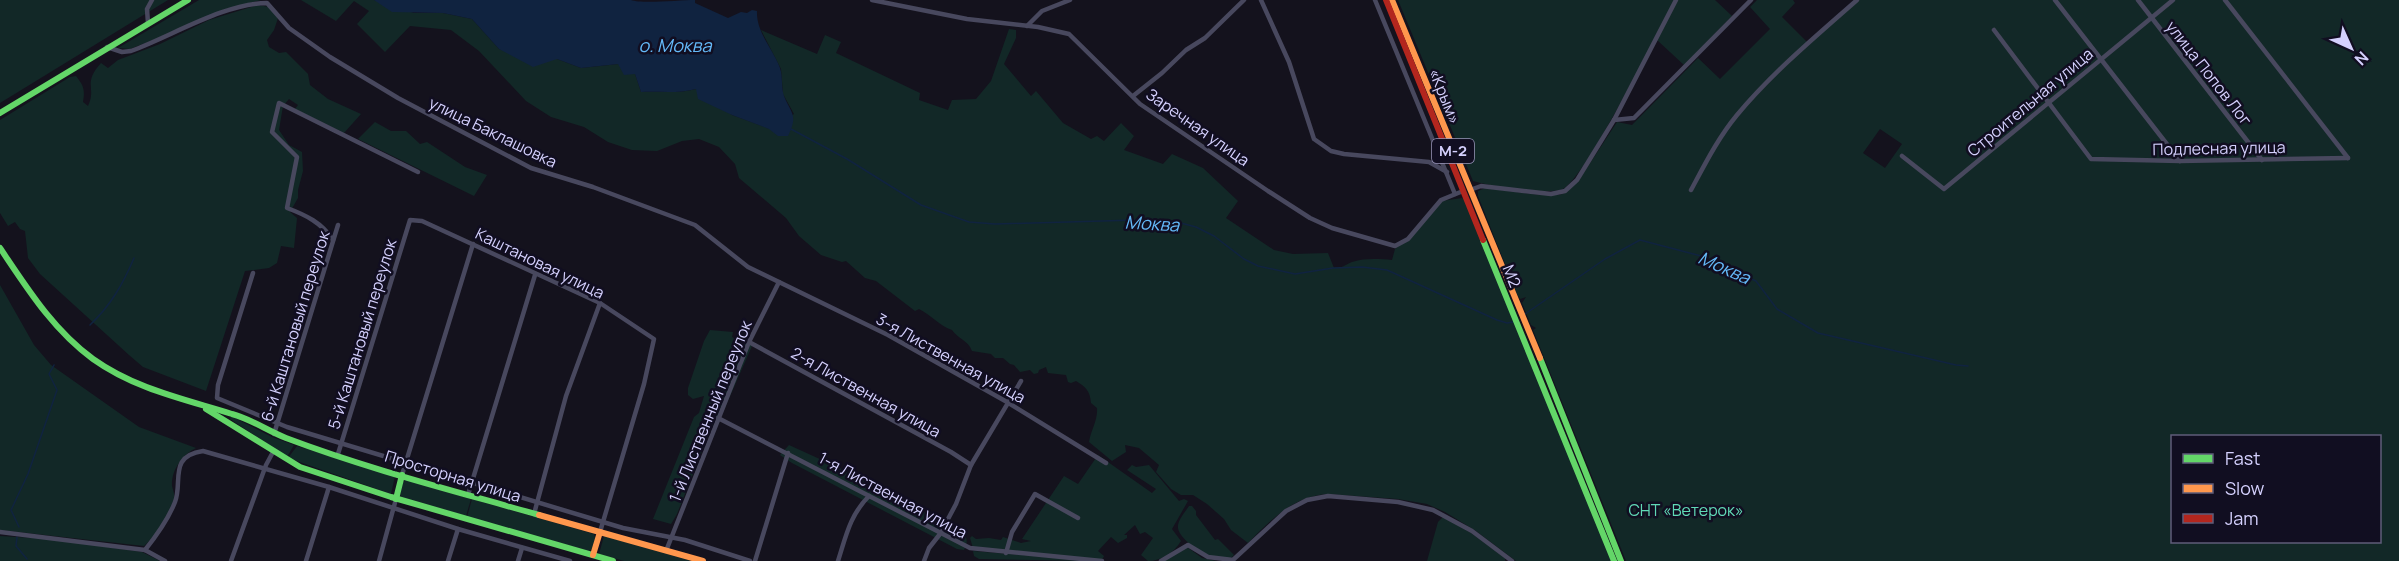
<svg xmlns="http://www.w3.org/2000/svg" width="2399" height="561" font-family="Manrope,sans-serif">
  <style>
    .green { fill: #122827; fill-rule: evenodd }
    .water { fill: #102340 }
    .lines { fill: none; stroke-linecap: round; stroke-linejoin: round }
    .stream { stroke: #102340; stroke-width: 1.5 }
    .street { stroke: #48485e; stroke-width: 4.5 }
    .fast { stroke: #63d668; stroke-width: 6 }
    .slow { stroke: #ff974d; stroke-width: 6 }
    .jam { stroke: #b3261e; stroke-width: 6 }
    .labels { text-anchor: middle; stroke-width: 5; stroke-linejoin: round; paint-order: stroke }
    .shield { fill: #110e21; stroke: #9a96bb; stroke-width: 1.5 }
    .shield-label { font-size: 15px; font-weight: bold; fill: #d4d0fd }
    .street-label { font-size: 16px; fill: #d4d0fd; stroke: #110e21 }
    .park-label { font-size: 16px; fill: #60d9b6; stroke: #110e21 }
    .water-label { font-size: 18px; font-style: italic; fill: #64b9f8; stroke: #110e21 }
  </style>
  <rect width="100%" height="100%" fill="#14121d"/>
  <g class="green">
    <path d="M0 0H168L0 103Z"/>
    <path d="M199 0H261L245 4 130 49 118 48Z"/>
    <path d="M301 0H374L414 13H443L472 19 499 49 557 59 581 68 618 64 635 74 641 92C660 91 678 94 696 89L732 115 770 129 794 114 783 94 781 69 761 30 817 54 825 35 841 42 836 53 920 93 919 100 948 110 952 100 976 99 991 81 1009 29 1016 30V38L1004 64 1031 96 1036 91 1063 123 1091 139 1097 136 1104 141 1121 123 1134 136 1124 150 1163 164 1172 154 1203 168 1238 201 1226 218 1274 250 1293 254 1328 253 1334 268C1342 268 1345 265 1352 262 1366 258 1378 259 1392 260L1395 249 1408 239 1442 201 1462 198 1467 201 1615 561H1516L1476 531 1445 512 1427 504 1398 499 1328 494C1293 496 1271 520 1248 543L1231 530 1224 519 1207 504 1193 495H1181L1171 489 1156 472 1159 465 1139 448 1125 445 1126 452 1112 461 1089 442C1091 430 1098 420 1097 408L1091 403C1090 391 1086 387 1076 381L1071 383 1068 382 1066 375 1048 373 1046 367 1039 370 1038 373 1034 374 1030 370 1020 372 1014 365 1010 364 1003 358H995L991 354 972 351C968 340 958 339 952 330 940 326 931 315 919 309L915 311 876 281 865 278 846 261 842 262 821 255 799 236 786 218 739 178 735 164 719 147 699 139 682 141 657 151 632 150 608 142 584 127 551 117 526 101 479 51 451 30 410 26 385 52 357 24 369 11 354 1 336 21Z"/>
    <path d="M1398 0H1674C1659 30 1585 179 1563 189 1549 195 1489 186 1473 181Z"/>
    <path d="M1678 0H1715L1732 16 1684 65 1657 40Z"/>
    <path d="M1757 0H1793L1795 3 1782 17 1807 42 1765 82 1737 117C1775 74 1816 37 1859 0H2399V561H1626L1533 330 1536 328 1531 325 1522 303 1526 297 1520 299 1517 294 1478 196V191L1485 188 1540 195H1559L1565 193 1579 180 1617 122 1632 125 1698 58 1720 79 1770 29 1750 7ZM1880 129 1902 144 1885 168 1863 153ZM2172 436H2380V542H2172Z"/>
    <path d="M258 5 269 7 278 18 274 30 267 40 269 47 279 53 286 52 308 74 310 85 328 99 361 114 344 133 295 109 298 105 289 99 283 106 279 130 289 145 302 152 303 171 298 190V198L290 212 297 218 294 248 281 246 277 263 269 268 245 271 206 391 143 367 129 355 40 274 28 258 25 231 20 229 15 222 8 226 0 213V120L70 77 76 76C84 86 85 90 83 102L88 106C97 87 82 84 101 63L108 68 118 60 160 44 209 20Z"/>
    <path d="M375 122 391 131H406L420 144 427 142 465 167 487 175 474 196 358 139Z"/>
    <path d="M0 285 34 345 51 365 139 427 196 448C183 454 171 470 172 486 173 491 175 494 174 499 169 516 157 535 144 546L0 530Z"/>
    <path d="M710 330 733 332 732 337 739 341 736 350 739 352 742 345 750 340 752 346 724 410 714 421 677 514 671 524 653 519 694 417 699 413 704 396 693 399 688 395V388L704 341Z"/>
    <path d="M231 416 272 437 294 445 287 457 230 419Z"/>
    <path d="M789 445 846 471 961 531C968 537 968 542 964 550L957 549 792 463 780 455Z"/>
    <path d="M297 446 395 476 391 494 288 458Z"/>
    <path d="M1098 455 1152 493 1156 489 1127 470 1132 465 1136 467 1149 465 1179 501 1184 499 1188 501 1172 529 1181 541C1174 553 1161 561 1148 561L1141 555 1153 538 1145 532 1140 534 1135 525 1124 535H1127V538L1118 543 1111 537 1098 551 1104 556 1102 560 973 548 970 538 972 536 976 539 989 538 1001 540 1003 537 1021 543 1031 541 1022 539 1064 476 1078 484Z"/>
    <path d="M407 480 471 499 466 516 402 497 400 495 403 482Z"/>
    <path d="M472 499 594 534 595 538 592 549 589 551 467 517Z"/>
    <path d="M1189 506H1192L1196 511V515L1215 540 1218 539 1234 555 1230 559C1223 558 1213 558 1206 554 1198 551 1179 538 1178 528 1177 521 1185 512 1189 506Z"/>
    <path d="M1443 517 1471 533 1505 558V561H1427L1438 522Z"/>
    <path d="M0 536 50 539 142 552 160 561H0Z"/>
    <path d="M604 536 692 561H624L599 554Z"/>
    <path d="M1187 547 1202 558 1217 561H1164Z"/>
    <path d="M973 551 1094 561 979 559 974 556Z"/>
  </g>
  <path class="water" d="M374 0H631C642 4 680 0 695 0V3L728 18 741 12 747 13 752 10 757 11C756 32 773 49 780 68 783 77 781 87 784 96 792 115 798 115 788 136H778L769 129 732 115 698 99 696 89C677 94 660 91 641 92L635 74 624 75 618 64 581 68 557 59 533 67 499 49 472 19 443 13 392 12Z"/>
  <g class="lines">
    <g class="stream">
      <path d="M791 129 847 159 921 205 969 222 995 224 1136 220 1177 222 1196 227 1214 236 1244 259 1258 266 1295 274 1333 268 1362 267 1387 270 1497 320 1507 323 1513 322"/>
      <path d="M1525 314 1605 259 1640 240 1701 256 1756 281 1777 309 1818 333 1956 365 1968 366"/>
      <path d="M90 325C111 305 123 284 134 258"/>
      <path d="M19 527 11 510 28 474 57 390 49 374 54 365"/>
      <path d="M17 537 16 546 27 559"/>
    </g>
    <g class="street">
      <path d="M872 0 967 19 1038 27 1069 34 1140 104 1268 191 1310 218 1332 228 1395 246 1408 239 1441 200 1463 191"/>
      <path d="M1261 0 1289 62 1314 139 1331 151 1344 154 1429 162 1447 172"/>
      <path d="M1375 0 1455 194"/>
      <path d="M2055 0 2180 161"/>
      <path d="M2138 0 2262 160"/>
      <path d="M2225 0 2348 158"/>
      <path d="M148 23 147 9 152 0"/>
      <path d="M1027 26 1042 11 1070 0"/>
      <path d="M1994 30 2091 159 2180 161 2348 158"/>
      <path d="M107 47 122 52 131 51C172 36 225 3 267 3L289 28 330 57 398 98 531 168 593 187 695 225 748 267 888 335 1007 402 1106 463"/>
      <path d="M1133 96 1162 73 1186 50 1205 38 1244 0"/>
      <path d="M1614 120 1634 118 1751 0"/>
      <path d="M1902 156 1944 189 2173 0"/>
      <path d="M1470 190 1481 186 1551 194 1565 191 1577 180 1614 120 1676 0"/>
      <path d="M1691 190C1705 164 1718 138 1737 115 1773 72 1815 37 1857 0"/>
      <path d="M333 240C322 223 306 215 287 208L297 157 272 132 279 103 418 172"/>
      <path d="M253 273 218 385 217 398 287 427 623 528 685 540 750 561"/>
      <path d="M749 342 951 452 971 465"/>
      <path d="M718 418 970 548 1102 561"/>
      <path d="M274 434 338 225"/>
      <path d="M338 454 410 220 422 221 600 303 654 339 644 384 600 532"/>
      <path d="M402 475 473 244"/>
      <path d="M468 495 535 275"/>
      <path d="M534 514 566 396 600 303"/>
      <path d="M0 532 145 550 165 561"/>
      <path d="M145 550C157 535 168 520 175 502 183 482 168 456 203 451L329 487 458 529 570 561"/>
      <path d="M666 551 749 342 779 282"/>
      <path d="M1006 553 1012 532 1035 494 1078 518"/>
      <path d="M231 561 266 465 273 452"/>
      <path d="M306 561 329 487"/>
      <path d="M379 561 396 499"/>
      <path d="M448 561 458 529"/>
      <path d="M518 561 522 548"/>
      <path d="M755 561 788 453"/>
      <path d="M838 561C846 536 850 515 869 496"/>
      <path d="M924 561 929 548 940 534 956 504 971 465 1021 381"/>
      <path d="M1161 561 1188 545 1208 557 1233 560 1286 511 1307 500 1328 496 1398 502 1433 510 1472 531 1512 561"/>
    </g>
    <g class="fast">
      <path d="M0 113 188 0"/>
      <path d="M1483 240 1614 561"/>
      <path d="M0 248C27 288 53 330 93 359 135 389 184 399 232 414 251 419 268 431 286 438 368 469 455 491 539 515"/>
      <path d="M1540 358 1621 561"/>
      <path d="M206 409 300 467 391 497 613 561"/>
      <path d="M396 499 402 475"/>
    </g>
    <g class="slow">
      <path d="M1392 0 1540 358"/>
      <path d="M539 515 703 561"/>
      <path d="M593 555 600 532"/>
    </g>
    <path class="jam" d="M1386 0 1483 240"/>
  </g>
  <g class="labels">
    <rect class="shield" x="1432" y="139" width="42" height="24" rx="4.5"/>
    <g class="shield-label">
      <text x="1453" y="156">М-2</text>
    </g>
    <g class="street-label">
      <text transform="translate(2209 73) rotate(52)" y="6">улица Попов Лог</text>
      <text transform="translate(1445 96) rotate(68)" y="6">«Крым»</text>
      <text transform="translate(2030 102) rotate(-40)" y="6">Строительная улица</text>
      <text transform="translate(1198 127) rotate(35)" y="6">Заречная улица</text>
      <text transform="translate(493 132) rotate(26)" y="6">улица Баклашовка</text>
      <text transform="translate(2219 148) rotate(-1)" y="6">Подлесная улица</text>
      <text transform="translate(540 263) rotate(26)" y="6">Каштановая улица</text>
      <text transform="translate(1512 276) rotate(68)" y="6">М2</text>
      <text transform="translate(295 326) rotate(-73)" y="6">6-й Каштановый переулок</text>
      <text transform="translate(362 334) rotate(-73)" y="6">5-й Каштановый переулок</text>
      <text transform="translate(951 358) rotate(29)" y="6">3-я Лиственная улица</text>
      <text transform="translate(866 392) rotate(29)" y="6">2-я Лиственная улица</text>
      <text transform="translate(710 411) rotate(-68)" y="6">1-й Лиственный переулок</text>
      <text transform="translate(453 476) rotate(17)" y="6">Просторная улица</text>
      <text transform="translate(893 495) rotate(28)" y="6">1-я Лиственная улица</text>
    </g>
    <g class="park-label">
      <text x="1686" y="516">СНТ «Ветерок»</text>
    </g>
    <g class="water-label">
      <text x="675" y="52">о. Моква</text>
      <text transform="translate(1152 224) rotate(3)" y="6">Моква</text>
      <text transform="translate(1724 268) rotate(24)" y="6">Моква</text>
    </g>
  </g>
  <rect x="2171" y="435" width="210" height="108" fill="#110e21" stroke="#5f5c79" stroke-width="1.5"/>
  <rect x="2183" y="454" width="30" height="9" fill="#63d668" stroke="#5f5c79" stroke-width="1.5"/>
  <text x="2225" y="465" font-size="18" fill="#d4d0fd">Fast</text>
  <rect x="2183" y="484" width="30" height="9" fill="#ff974d" stroke="#5f5c79" stroke-width="1.5"/>
  <text x="2225" y="495" font-size="18" fill="#d4d0fd">Slow</text>
  <rect x="2183" y="514" width="30" height="9" fill="#b3261e" stroke="#5f5c79" stroke-width="1.5"/>
  <text x="2225" y="525" font-size="18" fill="#d4d0fd">Jam</text>
  <g transform="translate(2351 48) rotate(135)" stroke="#110e21" stroke-width="4.5" paint-order="stroke">
  <path d="M0-4.5L10 22L0 15L-10 22Z" fill="#d4d0fd"/>
  <text y="-9" font-size="16" font-weight="bold" text-anchor="middle" fill="#d4d0fd">N</text>
  </g>
</svg>
